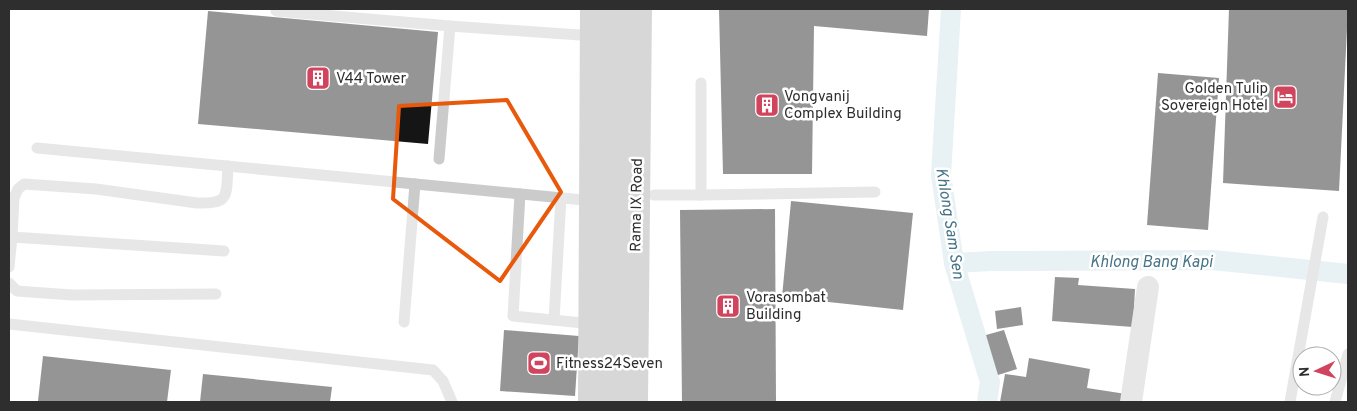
<svg xmlns="http://www.w3.org/2000/svg" width="1357" height="411" font-family="Overpass,sans-serif">
  <style>
    .lines { fill: none; stroke-linecap: round; stroke-linejoin: round }
    .canal { stroke: #ccdfe7; stroke-width: 20 }
    .building { fill: #151515 }
    .lane { stroke: #cbcbcb; stroke-width: 11 }
    .street { stroke: #cbcbcb; stroke-width: 22 }
    .primary { stroke: #a6a6a6; stroke-width: 28 }
    .marked { fill: none; stroke: #e8590c; stroke-width: 4; stroke-linejoin: round }
    .labels { text-anchor: middle; stroke-width: 5; stroke-linejoin: round; paint-order: stroke }
    .poi-label { font-size: 15px; fill: #2e2e2e; stroke: #fff; text-anchor: start }
    .street-label { font-size: 15px; fill: #2e2e2e; stroke: #fff }
    .water-label { font-size: 16px; font-style: italic; fill: #467486; stroke: #fff }
  </style>
  <rect width="100%" height="100%" fill="#fff"/>
  <g class="lines">
    <g class="canal">
      <path d="M951 9 941 175 954 263 990 382 987 402"/>
      <path d="M954 263 991 261 1213 260 1348 274"/>
    </g>
  </g>
  <g class="building">
    <path d="M719 9H929L927 36 814 26 812 174H723Z"/>
    <path d="M1229 9H1348L1339 191 1223 183Z"/>
    <path d="M208 11 438 32 428 144 198 124Z"/>
    <path d="M1158 73 1219 78 1208 230 1147 225Z"/>
    <path d="M791 201 913 213 903 310 782 297Z"/>
    <path d="M775 209 776 402H682L680 210Z"/>
    <path d="M1055 277 1079 278 1078 285 1135 289 1133 327 1052 321Z"/>
    <path d="M1021 307 1023 325 997 329 995 311Z"/>
    <path d="M504 330 579 336 575 396 500 391Z"/>
    <path d="M1004 330 1017 369 998 375 986 335Z"/>
    <path d="M43 356 171 370 167 402H52L38 401Z"/>
    <path d="M1029 358 1090 369 1087 388 1126 394 1125 402H1000L1005 374 1026 377Z"/>
    <path d="M203 374 332 387 330 402H200Z"/>
  </g>
  <g class="lines">
    <g class="lane">
      <path d="M276 11 450 26"/>
      <path d="M37 148 594 201"/>
      <path d="M439 159 450 26 594 36"/>
      <path d="M520 194 513 316 593 324"/>
      <path d="M654 195H701V83"/>
      <path d="M701 195 875 192"/>
      <path d="M12 237 224 251"/>
      <path d="M9 267 12 237 14 198 18 189 24 184 96 189 197 203C231 204 226 195 228 166"/>
      <path d="M9 283 17 291 72 295 216 294"/>
      <path d="M554 320 561 198"/>
      <path d="M404 322 415 184"/>
      <path d="M9 324 433 370 443 381 452 402"/>
      <path d="M1290 402 1323 217"/>
      <path d="M1335 402 1348 354"/>
    </g>
    <path class="street" d="M1131 402 1148 287"/>
    <g class="primary">
      <path d="M592 402 594 9"/>
      <path d="M612 402 616 9"/>
      <path d="M634 402 638 9"/>
    </g>
  </g>
  <path d="M0 0H1357V411H0ZM507 100 561 192 500 281 393 199 399 106Z" fill="#fff" fill-opacity=".55" fill-rule="evenodd"/>
  <path class="marked" d="M507 100 561 192 500 281 393 199 399 106Z"/>
  <defs>
    <g id="building-square" transform="scale(1.25)"><rect x="-9" y="-9" width="18" height="18" rx="4" fill="#d0455d" stroke="#fff"/><path d="M-4-6H4V6H1V3H-1V6H-4ZM-2.5-4.3h1.7v1.8h-1.7ZM.8-4.3h1.7v1.8H.8ZM-2.5-1h1.7V.8h-1.7ZM.8-1h1.7V.8H.8Z" fill="#fff"/></g>
    <g id="hotel-square" transform="scale(1.25)"><rect x="-9" y="-9" width="18" height="18" rx="4" fill="#d0455d" stroke="#fff"/><path d="M-6-4.5h1.5V1H6V5H4.5V3h-9V5H-6ZM-4 0a1.8 1.8 0 1 1 3.6 0ZM.5 0V-2.5h3Q6-2.5 6 0Z" fill="#fff"/></g>
    <g id="stadium-square" transform="scale(1.25)"><rect x="-9" y="-9" width="18" height="18" rx="4" fill="#d0455d" stroke="#fff"/><path d="M0-5a6.5 5 0 1 0 0 10a6.5 5 0 1 0 0-10ZM-3.5-1.8h7v3.6h-7Z" fill="#fff"/></g>
  </defs>
  <g fill-rule="evenodd">
    <use href="#building-square" x="318" y="78"/>
    <use href="#hotel-square" x="1285" y="97"/>
    <use href="#building-square" x="767" y="105"/>
    <use href="#building-square" x="728" y="306"/>
    <use href="#stadium-square" x="539" y="363"/>
  </g>
  <g class="labels">
    <g class="poi-label">
      <text x="336" y="83">V44 Tower</text>
      <text x="1268" y="93" text-anchor="end">Golden Tulip<tspan x="1268" dy="17">Sovereign Hotel</tspan></text>
      <text x="784" y="101">Vongvanij<tspan x="784" dy="17">Complex Building</tspan></text>
      <text x="746" y="302">Vorasombat<tspan x="746" dy="17">Building</tspan></text>
      <text x="556" y="368">Fitness24Seven</text>
    </g>
    <g class="street-label">
      <text transform="translate(636 205) rotate(-89)" y="5">Rama IX Road</text>
    </g>
    <g class="water-label">
      <text transform="translate(951 223) rotate(81)" y="6">Khlong Sam Sen</text>
      <text x="1151" y="267">Khlong Bang Kapi</text>
    </g>
  </g>
  <rect width="1357" height="411" fill="none" stroke="#2e2e2e" stroke-width="20"/>
  <g transform="translate(1317 371) rotate(266)"><circle r="24" fill="#ffffff" stroke="#ababab"/>
  <path d="M0-4L9 19L0 12L-9 19Z" fill="#d0455d"/>
  <text y="-8" font-size="14" font-weight="bold" text-anchor="middle" fill="#2e2e2e">N</text>
  </g>
</svg>
